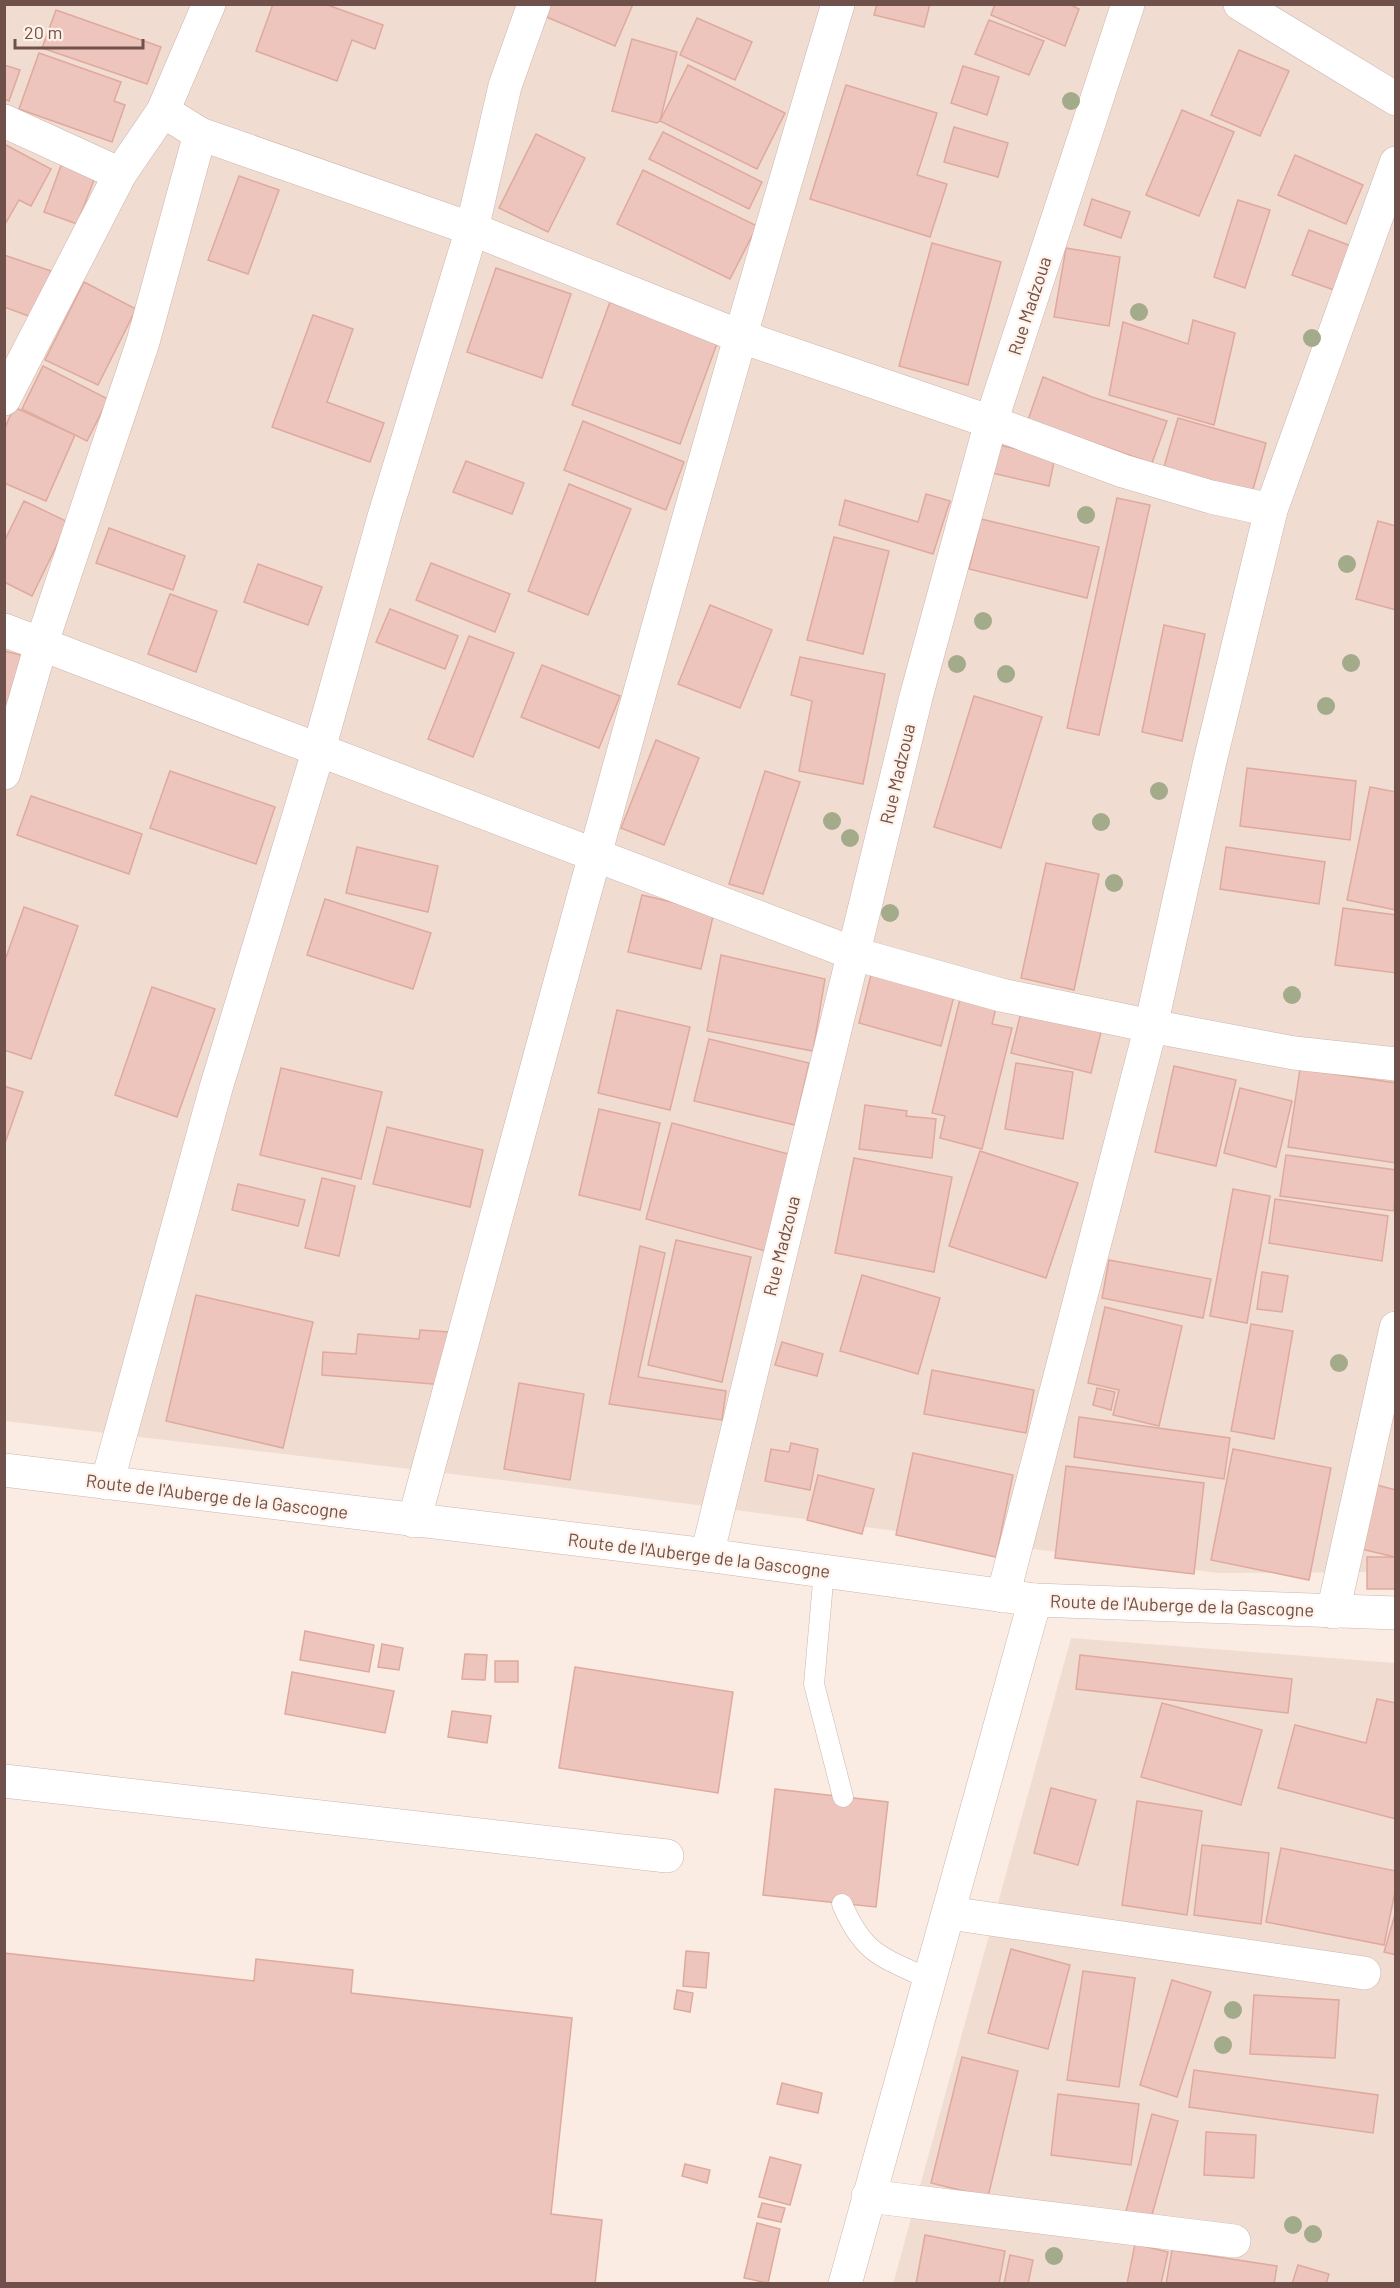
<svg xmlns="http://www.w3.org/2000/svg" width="1400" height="2288" font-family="Barlow,sans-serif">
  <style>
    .residential { fill: #f1dcd1 }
    .building { fill: #eec5bc; stroke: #dfa99d; stroke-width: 1.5 }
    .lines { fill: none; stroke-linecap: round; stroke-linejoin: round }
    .service-casing { stroke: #cdb4ad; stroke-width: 21 }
    .minor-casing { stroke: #cdb4ad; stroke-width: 34 }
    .tertiary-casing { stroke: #cdb4ad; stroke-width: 34 }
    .service { stroke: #fff; stroke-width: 20 }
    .minor { stroke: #fff; stroke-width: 33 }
    .tertiary { stroke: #fff; stroke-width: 33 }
    .tree { fill: #a3ab8b }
    .labels { text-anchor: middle; stroke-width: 4.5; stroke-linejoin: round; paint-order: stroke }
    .street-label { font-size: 18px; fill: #70504a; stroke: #fef1e8 }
  </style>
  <rect width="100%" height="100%" fill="#faece2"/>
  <g class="residential">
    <path d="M5 5H1395V1572L1218 1573 543 1485 5 1421Z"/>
    <path d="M1071 1638 1395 1663V2283L893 2284Z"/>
  </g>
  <g class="building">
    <path d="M273 4H325L383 25 375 49 352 40 337 81 256 51Z"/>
    <path d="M547 4H633L615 46 542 15Z"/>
    <path d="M877 4H930L924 27 874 15Z"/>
    <path d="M995 4H1069L1079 9 1065 46 991 15Z"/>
    <path d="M56 10 161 47 147 84 42 48Z"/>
    <path d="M697 18 752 42 735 80 680 55Z"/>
    <path d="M989 20 1044 41 1029 75 975 54Z"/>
    <path d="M632 39 677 52 660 121 657 123 612 111Z"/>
    <path d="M1239 50 1289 71 1260 136 1211 115Z"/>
    <path d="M39 53 121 82 114 101 125 105 112 142 19 109Z"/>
    <path d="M4 65 20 70 9 101 4 99Z"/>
    <path d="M688 65 785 113 757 169 660 121Z"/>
    <path d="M963 66 999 77 987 115 951 103Z"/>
    <path d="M846 85 937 113 917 175 947 184 930 237 810 199Z"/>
    <path d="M1182 110 1234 132 1199 216 1146 195Z"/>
    <path d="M954 127 1008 143 998 177 944 162Z"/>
    <path d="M663 132 762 182 749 209 649 159Z"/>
    <path d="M536 134 585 158 548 232 499 208Z"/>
    <path d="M4 144 51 169 31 206 19 200 4 226Z"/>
    <path d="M1295 155 1363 185 1346 224 1278 195Z"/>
    <path d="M63 160 97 172 77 224 44 212Z"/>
    <path d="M643 170 757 226 730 279 617 224Z"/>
    <path d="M239 176 279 190 248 274 208 260Z"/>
    <path d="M1092 199 1130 212 1121 238 1084 225Z"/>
    <path d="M1238 200 1270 210 1245 288 1214 277Z"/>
    <path d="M1309 230 1351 246 1334 290 1292 275Z"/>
    <path d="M932 243 1001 262 968 385 899 366Z"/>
    <path d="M1066 248 1120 257 1109 326 1054 317Z"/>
    <path d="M4 255 51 271 34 318 4 307Z"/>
    <path d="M496 268 571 294 542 378 467 352Z"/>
    <path d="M84 282 136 309 98 385 45 360Z"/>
    <path d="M610 302 718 341 680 444 572 405Z"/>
    <path d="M313 315 353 329 327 402 384 423 370 462 272 427Z"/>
    <path d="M1193 320 1235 333 1214 425 1109 395 1123 322 1188 344Z"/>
    <path d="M43 366 108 399 87 441 22 409Z"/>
    <path d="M1043 377 1092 397 1167 421 1152 463 1028 420Z"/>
    <path d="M14 407 75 435 46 501 4 483V430Z"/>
    <path d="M1178 418 1266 443 1252 493 1164 467Z"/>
    <path d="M583 421 684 462 666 510 564 470Z"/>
    <path d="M998 445 1055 457 1049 486 992 473Z"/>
    <path d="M466 461 524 483 512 514 453 492Z"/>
    <path d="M569 484 631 509 588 615 528 591Z"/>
    <path d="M926 494 950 501 933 554 839 525 845 500 918 522Z"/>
    <path d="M1117 498 1150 505 1099 735 1067 728Z"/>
    <path d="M24 501 68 522 32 596 4 582V542Z"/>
    <path d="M981 519 1099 547 1087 598 969 569Z"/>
    <path d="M1378 521 1396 526V610L1356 599Z"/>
    <path d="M109 528 185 556 173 590 96 563Z"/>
    <path d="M834 537 889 551 863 654 807 640Z"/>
    <path d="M431 563 510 594 495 632 416 600Z"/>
    <path d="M258 564 322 587 308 625 244 602Z"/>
    <path d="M170 594 217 611 196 672 148 654Z"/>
    <path d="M710 605 772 630 740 708 678 684Z"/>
    <path d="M390 609 458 636 445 669 376 642Z"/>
    <path d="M1164 625 1205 634 1182 741 1142 732Z"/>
    <path d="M469 636 514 653 473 757 428 739Z"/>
    <path d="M4 651 21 655 4 726Z"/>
    <path d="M800 657 885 674 863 784 799 771 812 701 791 695Z"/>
    <path d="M542 665 620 696 599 748 521 717Z"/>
    <path d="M974 696 1042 717 1001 848 934 827Z"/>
    <path d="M656 740 699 758 664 845 621 828Z"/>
    <path d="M1247 768 1356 781 1350 840 1240 826Z"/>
    <path d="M170 771 275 807 256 864 150 828Z"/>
    <path d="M765 771 800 782 763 894 729 884Z"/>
    <path d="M1370 787 1396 792V910L1347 900Z"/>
    <path d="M31 796 142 834 129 874 17 835Z"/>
    <path d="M357 847 438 866 428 912 346 893Z"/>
    <path d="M1226 847 1325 862 1319 904 1220 889Z"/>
    <path d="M1046 863 1099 874 1074 990 1021 978Z"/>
    <path d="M642 895 714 912 701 969 628 952Z"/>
    <path d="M325 899 431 933 413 989 307 955Z"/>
    <path d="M24 907 78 926 31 1059 4 1050V963Z"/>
    <path d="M1343 908 1396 915V973L1335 965Z"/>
    <path d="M721 955 825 979 813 1051 707 1031Z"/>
    <path d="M871 975 954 996 941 1046 859 1023Z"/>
    <path d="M152 987 215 1009 177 1117 115 1095Z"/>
    <path d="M961 995 997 1004 992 1024 1012 1028 982 1149 940 1138 945 1116 932 1113Z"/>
    <path d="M617 1010 690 1027 670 1110 598 1093Z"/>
    <path d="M1021 1012 1101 1032 1091 1073 1011 1053Z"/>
    <path d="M709 1039 809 1063 795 1125 694 1101Z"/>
    <path d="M1016 1063 1073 1072 1063 1139 1005 1129Z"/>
    <path d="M1174 1066 1236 1080 1216 1166 1155 1152Z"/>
    <path d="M281 1068 382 1092 361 1179 260 1155Z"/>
    <path d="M1300 1069 1396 1083V1163L1288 1147Z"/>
    <path d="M4 1086 23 1092 4 1146Z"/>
    <path d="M1240 1088 1292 1101 1276 1167 1224 1153Z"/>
    <path d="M865 1105 907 1111 906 1116 936 1119 932 1158 859 1149Z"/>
    <path d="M599 1109 660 1123 640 1210 579 1195Z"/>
    <path d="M672 1123 792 1155 766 1251 646 1219Z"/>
    <path d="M387 1127 483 1150 470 1207 373 1184Z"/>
    <path d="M980 1151 1078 1183 1046 1278 949 1246Z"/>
    <path d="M1286 1155 1396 1170 1394 1211 1280 1196Z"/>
    <path d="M854 1158 952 1177 934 1272 835 1253Z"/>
    <path d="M322 1178 355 1186 339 1256 305 1248Z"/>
    <path d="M238 1184 305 1200 298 1226 232 1210Z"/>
    <path d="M1233 1189 1270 1196 1247 1323 1210 1316Z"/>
    <path d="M1275 1199 1388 1216 1382 1261 1269 1243Z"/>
    <path d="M676 1240 751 1257 722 1382 648 1365Z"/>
    <path d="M640 1246 665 1253 638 1377 726 1391 722 1420 609 1404Z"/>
    <path d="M1109 1260 1211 1279 1203 1318 1102 1298Z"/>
    <path d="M1262 1272 1288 1276 1282 1312 1257 1309Z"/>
    <path d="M862 1275 940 1298 918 1374 840 1351Z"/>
    <path d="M196 1295 313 1322 283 1448 166 1421Z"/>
    <path d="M1105 1307 1182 1326 1159 1426 1113 1415 1119 1390 1088 1383Z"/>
    <path d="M1251 1324 1293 1331 1274 1439 1231 1431Z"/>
    <path d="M420 1330 449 1332 445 1385 322 1375 323 1352 356 1354 358 1334 419 1339Z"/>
    <path d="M782 1342 823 1354 817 1376 775 1365Z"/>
    <path d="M932 1370 1034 1390 1026 1433 924 1414Z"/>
    <path d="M519 1383 584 1394 570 1480 504 1469Z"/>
    <path d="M1097 1388 1115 1392 1111 1410 1093 1405Z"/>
    <path d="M1079 1417 1230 1438 1224 1479 1074 1457Z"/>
    <path d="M791 1443 818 1449 810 1490 765 1481 771 1449 789 1452Z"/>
    <path d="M1233 1449 1331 1468 1309 1580 1211 1560Z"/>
    <path d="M913 1453 1013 1475 996 1557 896 1535Z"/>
    <path d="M1066 1466 1204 1483 1194 1574 1055 1558Z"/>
    <path d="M818 1475 874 1489 862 1534 807 1520Z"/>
    <path d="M1377 1485 1396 1490 1395 1557 1361 1549Z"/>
    <rect x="1367" y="1557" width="29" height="32"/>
    <path d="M305 1631 374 1645 369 1672 300 1660Z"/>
    <path d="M382 1644 403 1648 399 1670 378 1667Z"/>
    <path d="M465 1654 487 1655 485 1680 462 1679Z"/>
    <path d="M1080 1655 1292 1679 1288 1713 1076 1689Z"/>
    <rect x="495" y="1661" width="23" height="21"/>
    <path d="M575 1667 733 1692 718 1793 559 1768Z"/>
    <path d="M292 1672 394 1691 385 1733 285 1714Z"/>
    <path d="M1377 1699 1396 1703V1819L1278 1788 1295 1725 1366 1743Z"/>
    <path d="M1162 1703 1262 1730 1241 1805 1141 1777Z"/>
    <path d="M452 1711 491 1716 487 1743 448 1737Z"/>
    <path d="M1051 1788 1096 1800 1078 1865 1034 1853Z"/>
    <path d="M775 1789 888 1802 876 1907 763 1895Z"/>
    <path d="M1137 1801 1202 1811 1187 1915 1122 1905Z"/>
    <path d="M1202 1845 1269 1853 1261 1924 1194 1915Z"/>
    <path d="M1281 1848 1396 1871V1887L1384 1945 1266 1922Z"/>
    <path d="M1396 1911V1955L1384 1952Z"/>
    <path d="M1011 1949 1070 1965 1048 2049 988 2033Z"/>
    <path d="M686 1951 709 1953 706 1988 683 1986Z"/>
    <path d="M4 1953 254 1981 256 1959 353 1970 351 1993 572 2018 551 2214 602 2220 595 2284H4Z"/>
    <path d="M1083 1971 1135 1978 1119 2087 1067 2080Z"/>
    <path d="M1172 1980 1211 1992 1177 2097 1140 2085Z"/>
    <path d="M677 1990 693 1993 690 2012 674 2009Z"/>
    <path d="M1254 1995 1339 2000 1335 2058 1250 2054Z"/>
    <path d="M962 2057 1018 2071 988 2197 931 2183Z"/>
    <path d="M1194 2070 1378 2095 1373 2133 1189 2107Z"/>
    <path d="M782 2083 822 2093 818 2113 777 2104Z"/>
    <path d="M1058 2094 1139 2104 1131 2165 1051 2155Z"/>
    <path d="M1152 2114 1178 2121 1150 2222 1125 2215Z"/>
    <path d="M1206 2132 1256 2135 1254 2178 1204 2175Z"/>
    <path d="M770 2157 801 2165 790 2205 759 2197Z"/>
    <path d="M685 2164 710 2170 707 2183 682 2176Z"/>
    <path d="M762 2203 785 2208 781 2222 758 2217Z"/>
    <path d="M757 2223 780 2229 768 2283 744 2278Z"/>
    <path d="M925 2235 1005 2251 999 2284H916Z"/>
    <path d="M1135 2244 1168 2252 1161 2284H1127Z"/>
    <path d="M1172 2250 1277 2266 1274 2284H1166Z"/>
    <path d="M1010 2255 1033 2260 1028 2284H1004Z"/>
    <path d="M1298 2265 1329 2274 1326 2284H1292Z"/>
  </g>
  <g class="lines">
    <g class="service-casing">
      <g id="service">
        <path d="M824 1571 814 1684 843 1797"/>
        <path d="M842 1904C864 1955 882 1957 929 1979"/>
      </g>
    </g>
    <g class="minor-casing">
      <g id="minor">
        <path d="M1240 4 1396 99"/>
        <path d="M163 111 200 134 472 229 739 336 991 422 1123 471 1211 497 1271 510"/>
        <path d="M4 121 120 174"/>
        <path d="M4 399 120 174 163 111 209 4"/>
        <path d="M4 630 855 954 1001 995 1151 1026 1294 1053 1396 1064"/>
        <path d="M4 773 41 645 143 342 200 134"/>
        <path d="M107 1483 216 1088 319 749 384 517 472 229 505 86 534 4"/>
        <path d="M414 1521C551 1014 687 508 838 4"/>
        <path d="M707 1555 916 697 991 422 1128 4"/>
        <path d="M1003 1596 1151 1026 1210 761 1271 510 1396 163"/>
        <path d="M1333 1612 1396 1328"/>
        <path d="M4 1781 667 1856"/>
        <path d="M949 1913 1364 1973"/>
        <path d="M868 2196 1234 2241"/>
      </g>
    </g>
    <g class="tertiary-casing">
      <g id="tertiary">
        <path d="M4 1470 707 1555 1035 1600 1396 1613"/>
        <path d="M845 2284 1035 1600"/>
      </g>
    </g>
    <use href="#service" class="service"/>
    <use href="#minor" class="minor"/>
    <use href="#tertiary" class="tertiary"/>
  </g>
  <g class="tree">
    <circle cx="1071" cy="101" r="9"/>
    <circle cx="1139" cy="312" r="9"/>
    <circle cx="1312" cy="338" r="9"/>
    <circle cx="1086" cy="515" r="9"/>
    <circle cx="1347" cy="564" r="9"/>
    <circle cx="983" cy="621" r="9"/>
    <circle cx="1351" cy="663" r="9"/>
    <circle cx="957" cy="664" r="9"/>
    <circle cx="1006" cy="674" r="9"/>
    <circle cx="1326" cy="706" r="9"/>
    <circle cx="1159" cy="791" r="9"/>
    <circle cx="832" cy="821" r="9"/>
    <circle cx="1101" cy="822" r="9"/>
    <circle cx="850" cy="838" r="9"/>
    <circle cx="1114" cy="883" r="9"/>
    <circle cx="890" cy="913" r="9"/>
    <circle cx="1292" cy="995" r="9"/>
    <circle cx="1339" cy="1363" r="9"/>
    <circle cx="1233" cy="2010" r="9"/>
    <circle cx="1223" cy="2045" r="9"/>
    <circle cx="1293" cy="2225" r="9"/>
    <circle cx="1313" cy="2234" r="9"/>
    <circle cx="1054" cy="2256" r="9"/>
  </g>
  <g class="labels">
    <g class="street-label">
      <text transform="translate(1030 306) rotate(-72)" y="6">Rue Madzoua</text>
      <text transform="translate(898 774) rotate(-77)" y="6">Rue Madzoua</text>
      <text transform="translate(782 1246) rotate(-76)" y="6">Rue Madzoua</text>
      <text transform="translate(217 1497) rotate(7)" y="6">Route de l'Auberge de la Gascogne</text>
      <text transform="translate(699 1556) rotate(7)" y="6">Route de l'Auberge de la Gascogne</text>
      <text transform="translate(1182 1606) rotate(2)" y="6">Route de l'Auberge de la Gascogne</text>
    </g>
  </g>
  <rect width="1400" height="2288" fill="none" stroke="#70504a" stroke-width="12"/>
  <path d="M15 39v9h128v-9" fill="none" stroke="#70504a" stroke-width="3"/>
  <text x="24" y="39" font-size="18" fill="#70504a" stroke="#fef1e8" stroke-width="4.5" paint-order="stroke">20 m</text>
</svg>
